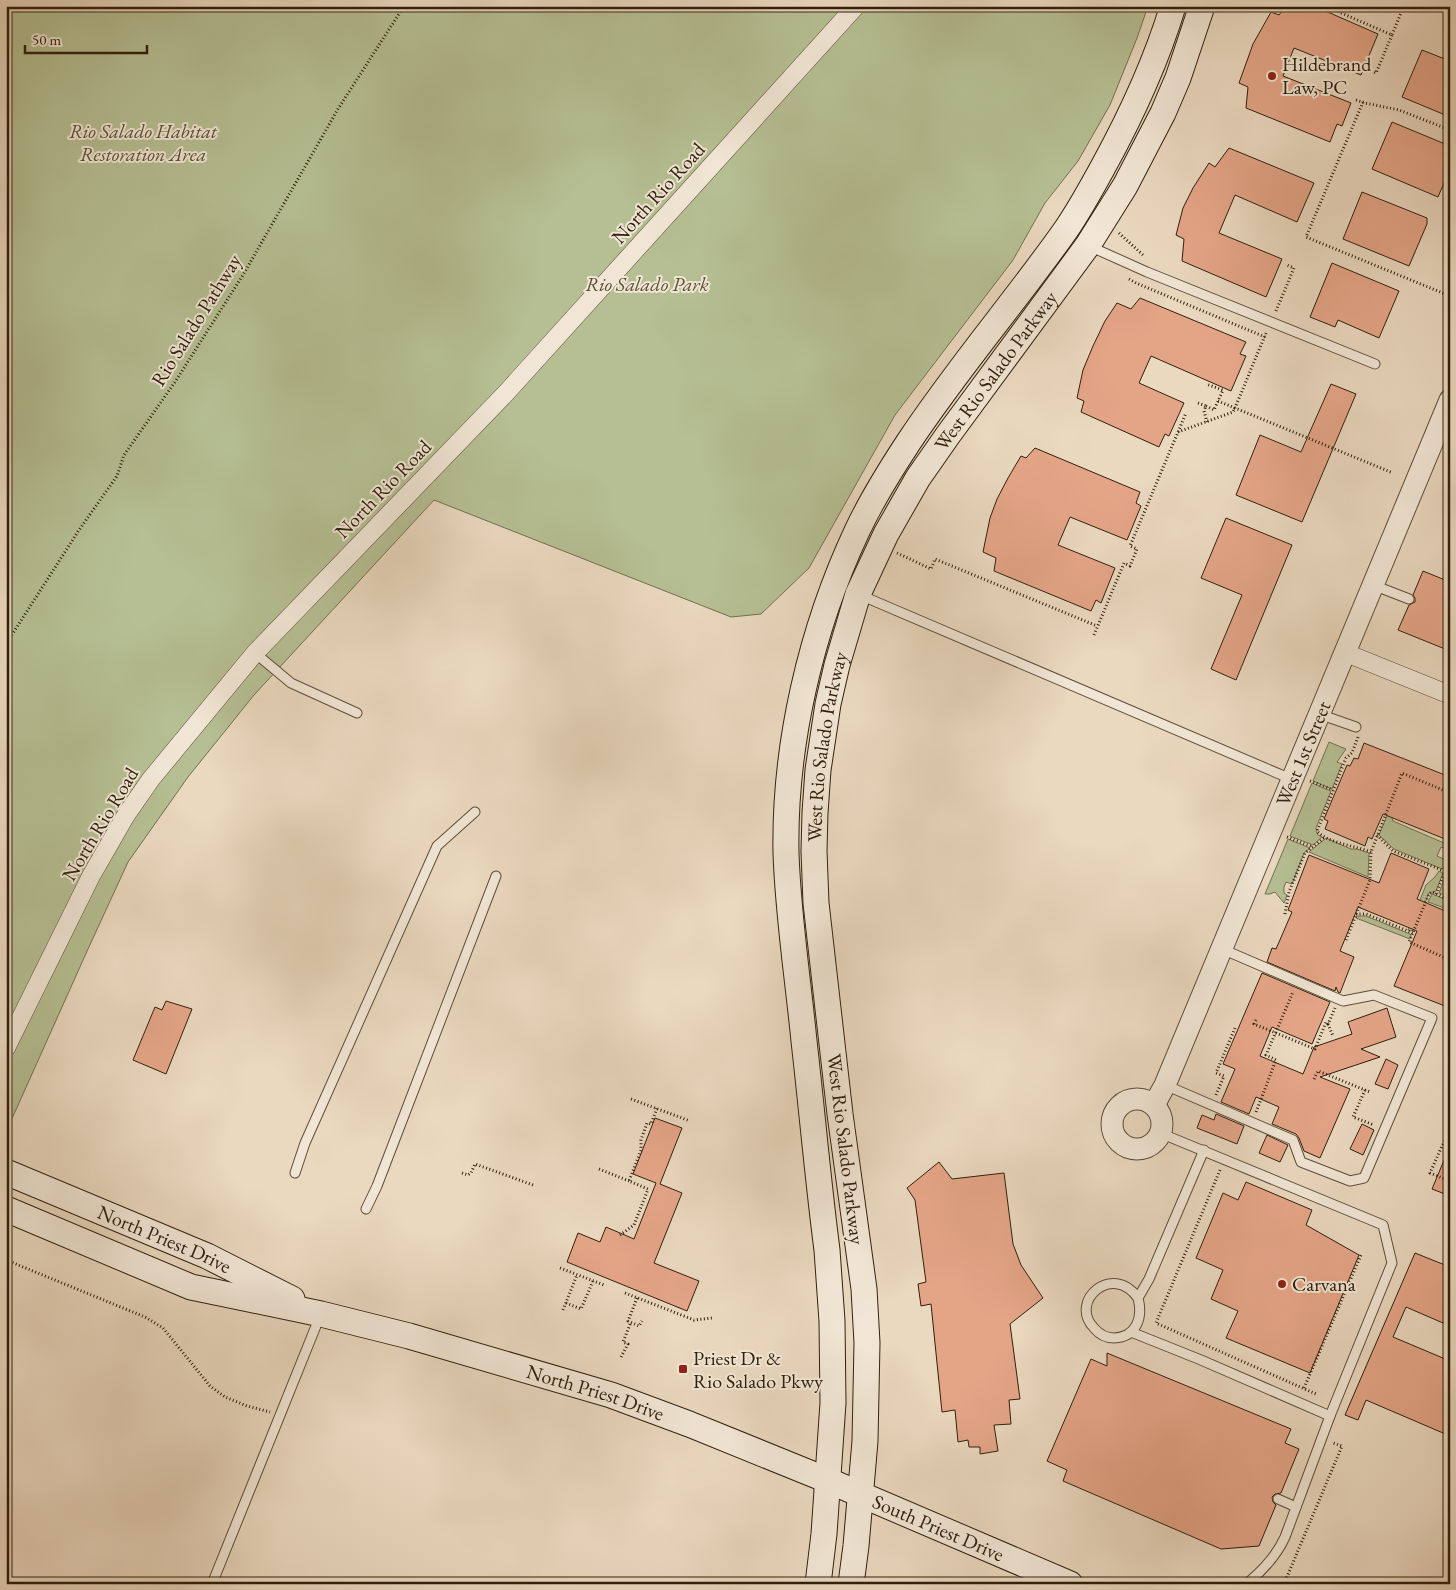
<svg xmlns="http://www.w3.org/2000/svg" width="1456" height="1590" font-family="'EB Garamond',serif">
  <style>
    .green { fill: #b5bf93; stroke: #727050 }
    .building { fill: #e4a587; stroke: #30200d }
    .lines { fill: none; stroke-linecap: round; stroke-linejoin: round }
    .service-casing { stroke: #5e4e3a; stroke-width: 11 }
    .minor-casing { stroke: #5e4e3a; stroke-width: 19 }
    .tertiary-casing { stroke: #5e4e3a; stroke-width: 23 }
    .secondary-casing { stroke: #30200d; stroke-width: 27 }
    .path { stroke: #30200d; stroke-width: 3; stroke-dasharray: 1 2.5; stroke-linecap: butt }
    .service { stroke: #f1e6d5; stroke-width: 9 }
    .minor { stroke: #f1e6d5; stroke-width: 18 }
    .tertiary { stroke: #f1e6d5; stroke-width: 21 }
    .secondary { stroke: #f1e6d5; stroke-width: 25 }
    .poi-dot { fill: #8f2418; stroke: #f1e6d5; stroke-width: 2 }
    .labels { text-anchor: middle; stroke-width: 4; stroke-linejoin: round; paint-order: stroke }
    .poi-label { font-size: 20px; fill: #30200d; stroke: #f1e6d5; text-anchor: start }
    .park-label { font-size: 20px; font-style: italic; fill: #585035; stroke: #f1e6d5 }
    .street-label { font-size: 20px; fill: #30200d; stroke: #f1e6d5 }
  </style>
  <rect width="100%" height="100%" fill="#ead8bf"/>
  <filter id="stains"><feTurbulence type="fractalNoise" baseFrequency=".004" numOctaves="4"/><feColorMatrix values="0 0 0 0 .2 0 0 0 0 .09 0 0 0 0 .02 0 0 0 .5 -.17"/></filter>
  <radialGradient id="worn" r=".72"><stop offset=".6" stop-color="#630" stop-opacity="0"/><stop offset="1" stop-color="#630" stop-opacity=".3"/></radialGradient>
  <g class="green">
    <path d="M6 6H1148L1137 38 1110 105 1078 161 1045 203 1013 260 895 415 809 568 761 614 731 617 434 500 254 695 188 777 128 862 88 949 6 1132Z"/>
    <path d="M1329 742 1346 749 1337 762 1342 764 1332 789 1313 781Z"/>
    <path d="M1312 783 1331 791 1316 828 1317 834 1322 837 1313 845 1290 836Z"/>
    <path d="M1395 797 1400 801 1392 818 1393 821 1444 843 1447 849 1441 847 1437 856 1448 861 1446 866 1442 869 1394 849 1379 835Z"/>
    <path d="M1326 838 1351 849H1357L1369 853 1368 877 1309 852Z"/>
    <path d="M1288 839 1310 848 1304 853 1292 884 1286 882 1284 887V893L1287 895 1284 903 1275 892 1270 894H1265Z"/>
    <path d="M1448 870H1450V897L1439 893Z"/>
    <path d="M1439 871 1443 873 1436 891 1429 893 1414 929 1411 931 1408 930 1426 885 1435 877Z"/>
    <path d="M1432 894 1450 901V910L1428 902Z"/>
    <path d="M1357 916H1366L1410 934 1411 936 1410 939 1356 918Z"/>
  </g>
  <g class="building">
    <path d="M1286 6H1314L1378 34 1361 75 1294 48 1283 76 1351 103 1342 126 1337 124 1330 142 1246 108 1248 87 1239 83 1253 44 1271 12 1279 15Z"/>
    <path d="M1422 50 1450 61V117L1402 97Z"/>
    <path d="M1392 122 1450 146V169L1438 197 1372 169Z"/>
    <path d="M1229 148 1314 183 1297 222 1235 195 1219 233 1282 259 1266 297 1182 261 1184 239 1176 235 1183 208 1193 188 1209 163 1215 167Z"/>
    <path d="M1362 192 1427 218V224L1409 266 1343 239Z"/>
    <path d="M1332 263 1399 291 1379 338 1338 320 1335 327 1310 317Z"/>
    <path d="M1140 298 1246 342 1240 354 1246 356 1231 391 1151 356 1139 383 1184 403 1169 436 1165 434 1159 447 1081 412 1084 401 1077 398 1083 370 1093 346 1105 321 1117 303 1131 309Z"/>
    <path d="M1331 384 1356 394 1302 522 1236 495 1260 435 1301 452Z"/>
    <path d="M1035 448 1140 492 1136 503 1141 506 1127 540 1070 517 1058 545 1115 568 1101 603 1096 600 1091 611 994 571 996 558 983 552 990 518 997 499 1008 478 1021 456 1026 458Z"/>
    <path d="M1226 518 1292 545 1236 680 1211 669 1242 595 1201 578Z"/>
    <path d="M1423 571 1450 582V651L1398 630 1409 605 1415 602V598L1413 595Z"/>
    <path d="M1364 743 1450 777V841L1383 814 1372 839 1368 837 1365 846 1325 829 1328 821 1324 819 1347 765 1350 766 1354 758 1358 759Z"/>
    <path d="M1391 853 1429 869 1417 899 1450 913V1008L1394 986 1417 931 1358 907 1340 951 1354 957 1340 993 1338 992 1336 987 1335 991 1267 962 1272 948 1276 949 1292 912 1288 910 1309 855 1379 883Z"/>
    <path d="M1262 973 1330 1002 1312 1044 1272 1027 1260 1056 1303 1074 1314 1047 1352 1034 1348 1022 1387 1008 1396 1037 1361 1049 1380 1057 1320 1077 1350 1089 1320 1158 1304 1151 1299 1138 1296 1134 1272 1124 1279 1107 1256 1097 1249 1114 1221 1102 1235 1069 1223 1064Z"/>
    <path d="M166 1001 192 1009 166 1074 133 1060 155 1007 162 1010Z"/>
    <path d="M1386 1059 1398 1065 1388 1089 1375 1084Z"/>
    <path d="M1216 1114 1244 1126 1237 1144 1197 1128 1202 1115 1214 1120Z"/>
    <path d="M655 1118 682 1128 660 1184 682 1193 654 1263 699 1281 687 1311 567 1262 578 1233 600 1242 606 1227 634 1239 656 1183 633 1174Z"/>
    <path d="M1362 1124 1374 1130 1363 1155 1350 1149Z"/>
    <path d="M1267 1135 1288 1145 1280 1162 1259 1153Z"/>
    <path d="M1450 1146V1196L1432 1189Z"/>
    <path d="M939 1162 952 1179 1004 1173 1013 1244 1021 1265 1043 1298 1010 1324 1020 1399 1009 1400 1011 1424 994 1425 998 1451 980 1454V1447H969L968 1440 958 1442 955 1410 942 1412 931 1304 921 1306 918 1284 926 1282 915 1200 907 1188Z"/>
    <path d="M1246 1182 1312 1210 1306 1225 1359 1255 1310 1373 1226 1338 1238 1311 1211 1299 1223 1270 1196 1258 1223 1193 1238 1200Z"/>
    <path d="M1415 1253 1450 1267V1326L1406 1307 1393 1337 1450 1361V1436L1366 1400 1358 1420 1345 1415Z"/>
    <path d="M1107 1353 1291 1429 1285 1443 1299 1449 1281 1493 1275 1494 1272 1497 1273 1502 1276 1505 1259 1546 1221 1549 1063 1481 1067 1470 1047 1461 1091 1359 1107 1366Z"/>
  </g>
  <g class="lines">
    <g class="service-casing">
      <g id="service">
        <path d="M1089 246 1147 272 1375 364"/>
        <path d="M1373 585 1409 599"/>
        <path d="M860 595 1291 779"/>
        <path d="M255 653 291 683 357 713"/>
        <path d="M1319 714 1356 727"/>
        <path d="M1165 1085 1293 1140 1301 1162 1350 1181 1364 1178 1432 1018 1374 995 1343 1001 1222 949"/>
        <path d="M1160 1133 1383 1225 1392 1263 1330 1416 1285 1537C1277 1555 1265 1568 1250 1581L1248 1584"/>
        <path d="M295 1173 305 1143 437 846 475 812"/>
        <path d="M366 1209 377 1186 496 876"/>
        <path d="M1138 1298C1113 1262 1068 1301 1094 1328 1099 1334 1106 1338 1114 1338 1137 1337 1143 1317 1138 1298L1149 1279 1204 1150"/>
        <path d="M1131 1332 1201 1360 1330 1416"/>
        <path d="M1278 1499 1296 1507"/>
        <path d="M212 1584 320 1316"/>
      </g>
    </g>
    <g class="minor-casing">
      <g id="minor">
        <path d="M1346 653 1450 695"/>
        <path d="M6 1048 91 876 126 815 151 779 255 653 506 393 856 6"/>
      </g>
    </g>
    <g class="tertiary-casing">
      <g id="tertiary">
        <circle cx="1137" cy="1124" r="25"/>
        <path id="s1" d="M1154 1105 1165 1085 1450 400"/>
      </g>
    </g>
    <g class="secondary-casing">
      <g id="secondary">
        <path id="s2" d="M6 1172 207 1256 292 1299"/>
        <path id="s3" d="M6 1209 191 1287 321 1314 409 1336 611 1395 689 1424 827 1480 1070 1584"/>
        <path d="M818 1584 824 1534 833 1403 832 1321 827 1250C818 1181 812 1111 804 1041 798 979 788 916 786 853 784 745 811 629 857 531 871 501 889 472 908 443 956 370 1014 303 1065 231 1079 211 1091 189 1103 167 1131 116 1156 62 1173 6"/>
        <path id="s4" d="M851 1584 856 1546 865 1441 867 1343 864 1289 840 1114 816 903 814 851 815 813 818 770 828 704 837 665 858 594 886 534 918 478 948 435 1088 245 1125 186 1163 113 1178 78 1202 6"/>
      </g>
    </g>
    <g class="path">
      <path d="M1325 6 1392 35 1403 8"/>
      <path d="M1368 69 1376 73 1392 35"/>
      <path d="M1356 100 1365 103 1399 110 1450 130"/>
      <path d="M1363 102 1306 237 1450 296"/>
      <path d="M1119 233 1144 256"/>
      <path d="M1129 279 1136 283 1265 337"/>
      <path d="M1276 311 1294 268 1287 265"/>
      <path d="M1266 333 1235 408 1393 473"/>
      <path d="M1198 403 1206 406 1204 411 1207 422"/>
      <path d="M1206 406 1214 410 1223 390 1206 384"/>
      <path d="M1178 432 1233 412 1235 408 1218 401"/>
      <path d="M897 553 931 569 935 559 1097 626"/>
      <path d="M1094 635 1124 563 1130 566 1137 549 1130 546 1186 413"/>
      <path d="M6 644 79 530 117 476 124 455 175 382 243 275 338 109 404 6"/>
      <path d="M1358 737 1352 753 1346 758 1317 831C1327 843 1356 846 1371 852"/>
      <path d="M1310 781 1333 790"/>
      <path d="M1377 835 1393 851 1442 870 1447 868 1450 869"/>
      <path d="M1287 837 1313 847"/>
      <path d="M1436 894 1450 860"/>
      <path d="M1450 900 1432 892 1429 894 1409 942 1450 960"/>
      <path d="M1285 914 1289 892 1305 853 1325 837"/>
      <path d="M1356 914H1366L1413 933"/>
      <path d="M1346 940 1370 880 1371 852 1402 773 1450 793"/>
      <path d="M1256 1020 1254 1024 1315 1049 1326 1022 1328 1024 1335 1008"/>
      <path d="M1328 1024 1333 1036"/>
      <path d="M1314 1079 1318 1071 1370 1092"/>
      <path d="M1365 1090 1353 1117 1374 1125"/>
      <path d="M1216 1095 1224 1076 1216 1073 1235 1028"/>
      <path d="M631 1099 690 1121"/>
      <path d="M1256 1112 1276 1060 1266 1055 1293 992"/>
      <path d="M1450 1128 1430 1173 1450 1181"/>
      <path d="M599 1169 629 1181"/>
      <path d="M1220 1170 1156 1323 1316 1394"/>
      <path d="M462 1173 468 1175 471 1173 475 1164 533 1185"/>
      <path d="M620 1235 634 1225 648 1189 629 1181 641 1150V1140L647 1123 651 1124 657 1108"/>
      <path d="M6 1260 145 1317 163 1328 210 1386 225 1397 247 1406 270 1412"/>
      <path d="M560 1268 604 1285"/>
      <path d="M625 1293 694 1320 712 1318"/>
      <path d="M637 1298 628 1321 639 1326 642 1321"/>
      <path d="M566 1303 581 1309 593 1281"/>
      <path d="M563 1310 577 1275"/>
      <path d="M621 1357 628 1344 623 1342 631 1322"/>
      <path d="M1304 1388 1361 1255"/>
      <path d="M1284 1584 1342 1446 1333 1443"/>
    </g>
    <use href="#service" class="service"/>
    <use href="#minor" class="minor"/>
    <use href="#tertiary" class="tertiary"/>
    <use href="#secondary" class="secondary"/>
  </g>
  <g class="poi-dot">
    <circle cx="1272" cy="76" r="5"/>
    <circle cx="1282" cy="1284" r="5"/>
    <rect x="678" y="1364" width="10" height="10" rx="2.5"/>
  </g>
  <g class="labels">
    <g class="poi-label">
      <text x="1282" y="71">Hildebrand<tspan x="1282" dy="23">Law, PC</tspan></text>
      <text x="1292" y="1291">Carvana</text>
      <text x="693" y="1365">Priest Dr &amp;<tspan x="693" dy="23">Rio Salado Pkwy</tspan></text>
    </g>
    <g class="park-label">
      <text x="143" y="138">Rio Salado Habitat<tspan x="143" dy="23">Restoration Area</tspan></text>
      <text x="647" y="291">Rio Salado Park</text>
    </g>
    <g class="street-label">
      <text transform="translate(658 193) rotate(-48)" y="7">North Rio Road</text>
      <text transform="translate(196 320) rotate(-58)" y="7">Rio Salado Pathway</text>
      <text dy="7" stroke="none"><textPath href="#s4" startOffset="1262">West Rio Salado Parkway</textPath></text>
      <text transform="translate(383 489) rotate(-46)" y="7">North Rio Road</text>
      <text dy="7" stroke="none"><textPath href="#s4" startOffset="842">West Rio Salado Parkway</textPath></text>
      <text dy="7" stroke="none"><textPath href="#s1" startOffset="382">West 1st Street</textPath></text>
      <text transform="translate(100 824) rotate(-59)" y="7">North Rio Road</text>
      <text transform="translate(846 1149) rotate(83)" y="7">West Rio Salado Parkway</text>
      <text dy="7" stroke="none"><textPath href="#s2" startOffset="172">North Priest Drive</textPath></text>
      <text dy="7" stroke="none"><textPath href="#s3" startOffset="619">North Priest Drive</textPath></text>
      <text dy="7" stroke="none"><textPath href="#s3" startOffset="988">South Priest Drive</textPath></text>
    </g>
  </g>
  <rect width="1456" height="1590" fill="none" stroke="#ead8bf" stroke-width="25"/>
  <rect x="8" y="8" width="1441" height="1575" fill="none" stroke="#30200d" stroke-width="2.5"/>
  <rect x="12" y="12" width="1431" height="1565" fill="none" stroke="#30200d"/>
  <path d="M25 45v8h122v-8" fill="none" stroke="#30200d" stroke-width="2.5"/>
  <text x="32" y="45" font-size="15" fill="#30200d" stroke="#f1e6d5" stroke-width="4" paint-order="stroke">50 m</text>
  <rect width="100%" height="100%" filter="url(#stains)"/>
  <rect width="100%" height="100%" fill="url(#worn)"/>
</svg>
